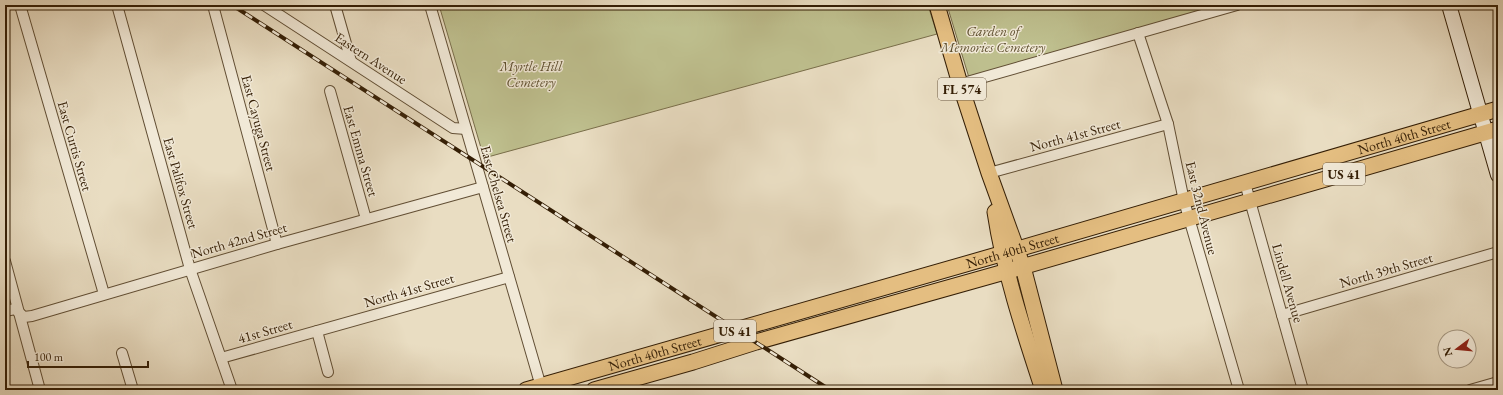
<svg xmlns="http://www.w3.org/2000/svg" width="1503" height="395" font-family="'EB Garamond',serif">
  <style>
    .green { fill: #bebf8e; stroke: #796e4a }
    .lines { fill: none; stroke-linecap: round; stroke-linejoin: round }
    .street-casing { stroke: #614e34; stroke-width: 12 }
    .secondary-casing { stroke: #341e05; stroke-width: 16 }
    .primary-casing { stroke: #341e05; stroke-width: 17 }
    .street { stroke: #f1e9d7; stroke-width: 10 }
    .secondary { stroke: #f1e9d7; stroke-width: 14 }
    .primary { stroke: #e4be81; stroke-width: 15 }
    .rail-casing { stroke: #341e05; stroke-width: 4 }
    .rail { stroke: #f1e9d7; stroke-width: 2.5; stroke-dasharray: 8; stroke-linecap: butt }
    .labels { text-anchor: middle; stroke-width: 3; stroke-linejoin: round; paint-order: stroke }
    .shield { fill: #f1e9d7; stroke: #6d5b44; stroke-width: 1 }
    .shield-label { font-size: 13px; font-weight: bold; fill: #341e05 }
    .park-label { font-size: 14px; font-style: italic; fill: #5d4e2e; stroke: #f1e9d7 }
    .street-label { font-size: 14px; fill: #341e05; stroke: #f1e9d7 }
  </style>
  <rect width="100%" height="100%" fill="#e9ddc2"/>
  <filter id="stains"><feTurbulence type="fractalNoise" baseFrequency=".005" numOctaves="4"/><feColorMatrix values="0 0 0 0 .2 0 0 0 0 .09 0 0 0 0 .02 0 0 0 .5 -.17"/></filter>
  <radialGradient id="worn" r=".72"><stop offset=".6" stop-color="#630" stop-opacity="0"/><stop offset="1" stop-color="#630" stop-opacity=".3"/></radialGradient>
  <g class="green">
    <path d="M439 5H928L937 34 484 158Z"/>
    <path d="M947 5H1237L970 81Z"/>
  </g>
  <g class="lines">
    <g class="street-casing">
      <g id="street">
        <path d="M20 5 104 294"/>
        <path d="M117 5 190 269 232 390"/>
        <path d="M264 5 453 128 466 129"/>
        <path d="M335 5 351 61"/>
        <path d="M430 5 542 390"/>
        <path d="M214 9 277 244"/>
        <path d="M1138 33 1168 124 1184 201 1239 390"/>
        <path d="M960 84 1237 5"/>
        <path d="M330 91 366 219"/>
        <path d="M989 173 1168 124"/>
        <path d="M1245 183 1303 390"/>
        <path d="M5 261 40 390"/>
        <path d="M5 311 15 309 24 317 32 316 277 244 483 187"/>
        <path d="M1282 315 1498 252"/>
        <path d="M317 331 328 372"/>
        <path d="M122 353 133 390"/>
        <path d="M221 358 509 277"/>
        <path d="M1470 390 1498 382"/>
      </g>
    </g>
    <g class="secondary-casing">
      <path id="secondary" d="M1449 5 1498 175"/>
    </g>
    <g class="primary-casing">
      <g id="primary">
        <path d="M937 5 960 84 989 173 1023 267 1055 390"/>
        <path d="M995 212C1004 272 1024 332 1043 390"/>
        <path id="s1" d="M526 390 1004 253 1498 109"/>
        <path d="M594 390 693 362 756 342 1008 271 1498 129"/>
      </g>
    </g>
    <use href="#street" class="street"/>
    <use href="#secondary" class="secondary"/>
    <use href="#primary" class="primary"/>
    <g class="rail-casing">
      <path id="rail" d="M232 5 830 390"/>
    </g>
    <use href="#rail" class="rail"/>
  </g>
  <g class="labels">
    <g class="shield">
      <rect x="938" y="78" width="48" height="22" rx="3"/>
      <rect x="1323" y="163" width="42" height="22" rx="3"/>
      <rect x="714" y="320" width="42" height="22" rx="3"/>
    </g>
    <g class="shield-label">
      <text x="962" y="94">FL 574</text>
      <text x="1344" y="179">US 41</text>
      <text x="735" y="336">US 41</text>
    </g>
    <g class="park-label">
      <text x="993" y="36">Garden of<tspan x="993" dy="16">Memories Cemetery</tspan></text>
      <text x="531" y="71">Myrtle Hill<tspan x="531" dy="16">Cemetery</tspan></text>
    </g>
    <g class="street-label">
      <text transform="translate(371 58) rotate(33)" y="5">Eastern Avenue</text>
      <text transform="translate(259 123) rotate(75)" y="5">East Cayuga Street</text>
      <text transform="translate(1075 135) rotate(-15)" y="5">North 41st Street</text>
      <text dy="5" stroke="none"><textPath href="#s1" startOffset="914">North 40th Street</textPath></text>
      <text transform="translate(75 146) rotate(74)" y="5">East Curtis Street</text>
      <text transform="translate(361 151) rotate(74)" y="5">East Emma Street</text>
      <text transform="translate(181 183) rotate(74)" y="5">East Palifox Street</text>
      <text transform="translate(499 194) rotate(74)" y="5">East Chelsea Street</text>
      <text transform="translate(1202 208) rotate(76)" y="5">East 32nd Avenue</text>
      <text transform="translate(239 240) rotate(-16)" y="5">North 42nd Street</text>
      <text dy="5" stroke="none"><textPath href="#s1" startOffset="506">North 40th Street</textPath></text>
      <text transform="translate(1386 270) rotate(-16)" y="5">North 39th Street</text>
      <text transform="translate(1288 283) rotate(74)" y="5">Lindell Avenue</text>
      <text transform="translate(409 290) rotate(-16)" y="5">North 41st Street</text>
      <text transform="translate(265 331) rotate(-16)" y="5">41st Street</text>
      <text dy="5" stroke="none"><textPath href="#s1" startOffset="134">North 40th Street</textPath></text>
    </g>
  </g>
  <rect width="1503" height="395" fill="none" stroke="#e9ddc2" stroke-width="20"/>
  <rect x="6" y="6" width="1491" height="383" fill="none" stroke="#341e05" stroke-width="2"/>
  <rect x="10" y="10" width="1483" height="375" fill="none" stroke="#341e05"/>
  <g transform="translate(1457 349) rotate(254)"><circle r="19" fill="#f1e9d7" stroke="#a59883"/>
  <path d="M0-3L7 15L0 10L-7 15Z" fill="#8f2418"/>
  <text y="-6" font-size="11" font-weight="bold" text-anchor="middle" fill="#341e05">N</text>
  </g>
  <path d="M28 361v6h120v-6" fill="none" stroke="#341e05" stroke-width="2"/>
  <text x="34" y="361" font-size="12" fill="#341e05" stroke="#f1e9d7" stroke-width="3" paint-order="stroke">100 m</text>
  <rect width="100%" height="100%" filter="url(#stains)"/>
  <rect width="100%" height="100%" fill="url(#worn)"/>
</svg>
